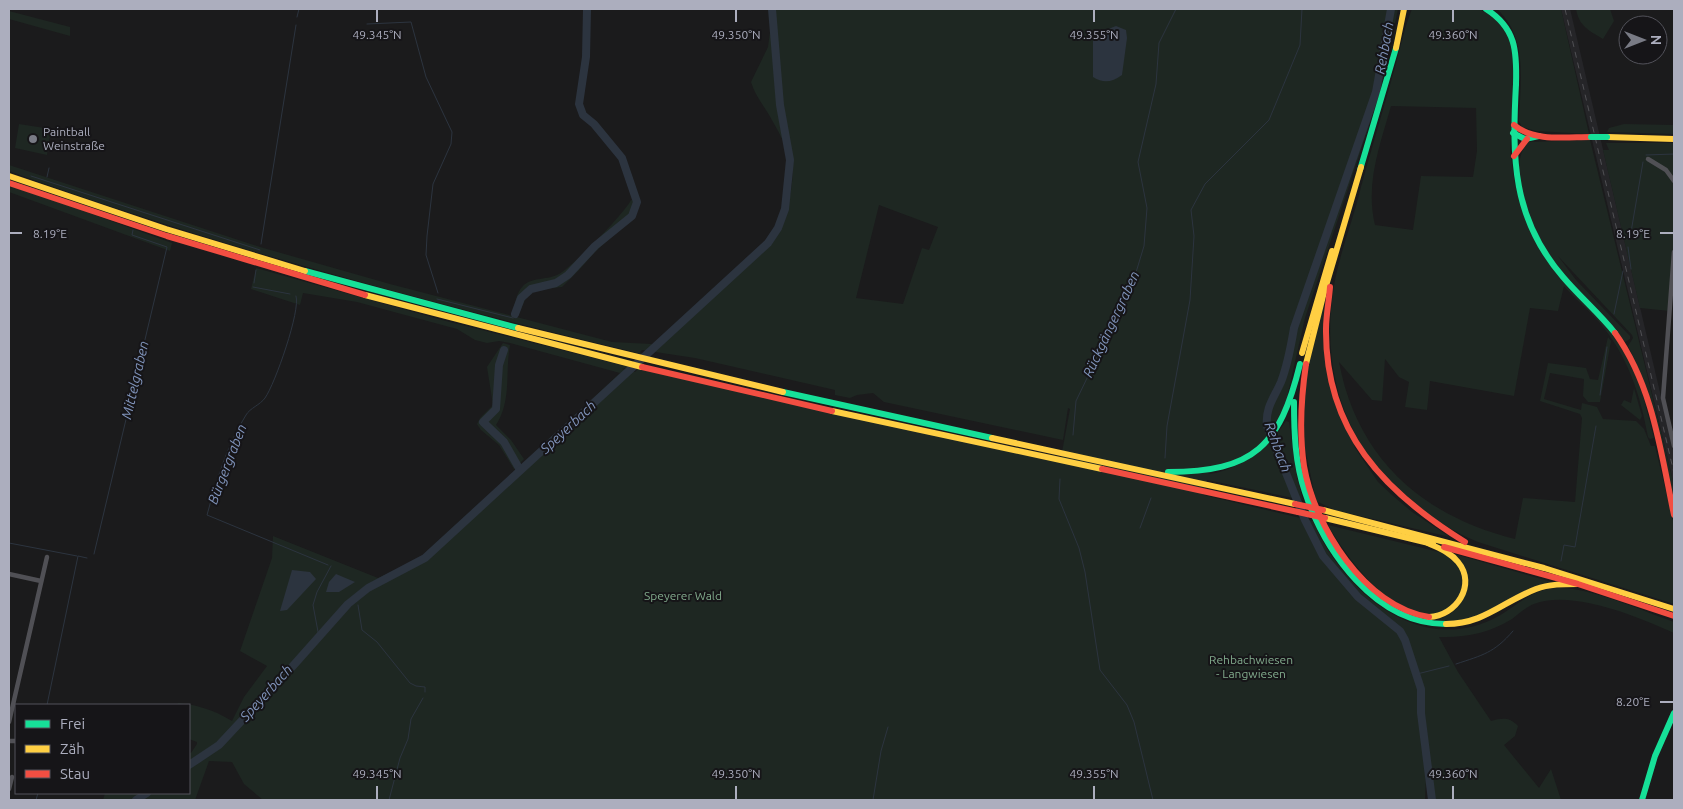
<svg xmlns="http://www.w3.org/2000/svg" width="1683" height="809" font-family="Ubuntu,sans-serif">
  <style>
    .built { fill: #252528 }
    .green { fill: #1e2722; fill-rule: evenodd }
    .water { fill: #2c343f }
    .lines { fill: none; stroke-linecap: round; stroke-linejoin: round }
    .stream { stroke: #2c343f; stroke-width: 1 }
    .river { stroke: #2c343f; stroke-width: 8 }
    .street { stroke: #505055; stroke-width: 4.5 }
    .fast { stroke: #16e098; stroke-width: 6 }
    .slow { stroke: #ffcf43; stroke-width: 6 }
    .jam { stroke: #f24e42; stroke-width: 6 }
    .rail { stroke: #505054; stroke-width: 1; stroke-dasharray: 6 5; stroke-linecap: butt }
    .fast-bridge { stroke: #16e098; stroke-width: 6 }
    .jam-bridge { stroke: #f24e42; stroke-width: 6 }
    .ticks { fill: none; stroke: #acaebe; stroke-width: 2 }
    .poi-dot { fill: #797b85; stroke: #161518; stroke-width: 2 }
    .labels { text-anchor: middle; stroke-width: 4; stroke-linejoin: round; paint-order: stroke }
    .poi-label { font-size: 12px; fill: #acaebe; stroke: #161518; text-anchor: start }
    .park-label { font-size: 12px; fill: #81aa8c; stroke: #161518 }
    .water-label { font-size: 14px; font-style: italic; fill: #8094bb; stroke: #161518 }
    .ticks-label { font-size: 12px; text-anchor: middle; fill: #acaebe; stroke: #161518; stroke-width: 4; stroke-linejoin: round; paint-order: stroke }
  </style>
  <rect width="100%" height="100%" fill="#1b1b1c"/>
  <path class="built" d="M1561 9H1570L1571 13 1674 452V485Z"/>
  <g class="green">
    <path d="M773 9H1398L1380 93 1305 318 1285 406 1274 431 1261 443 1249 454 1208 474C1238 471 1270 446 1286 421L1289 422 1297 478 1303 500 1207 480 1203 495 1313 521C1341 588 1415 655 1491 620 1515 609 1530 588 1558 588 1590 587 1643 611 1674 622V633C1639 617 1572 589 1534 604 1526 607 1519 614 1512 619 1489 633 1465 638 1439 637L1458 672 1491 721C1503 718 1509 717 1518 726L1515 736 1504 745 1539 788 1551 769 1561 800H1435L1420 676H1417L1426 775 1425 800H263L244 784 232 762 209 761 195 800H103L105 793H189V753H191L197 744V742L189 739V705H177L178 703C198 705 214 710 232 721L244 697 267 666 240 651 272 558 273 536 378 578 424 556 620 373 510 343 499 341 487 343 475 340 457 329 357 302 303 293 300 305 251 289 256 268 442 320 629 367 622 369 635 372 638 369 1060 463 1070 409 1068 408 1063 440 884 402 873 393 857 395 850 398 835 395V390L695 358 642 350 640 352 642 354C429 303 215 246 9 171V165L260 247 390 284 612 342 651 344 657 348 771 245C784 226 797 183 791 160 787 148 780 134 773 122 766 108 756 98 751 82L768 47ZM879 205 938 227 929 250 922 248 903 304 856 298Z"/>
    <path d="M1412 9H1480L1497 19 1510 36 1515 68 1510 150 1515 185 1537 244 1607 324 1630 360 1642 392 1654 438 1650 439 1648 437C1640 394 1628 356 1599 322 1588 309 1575 299 1564 286L1558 311 1530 308 1514 396 1430 381 1427 410 1405 407 1409 382 1399 377 1385 359 1382 401 1372 400 1339 362C1357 458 1422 516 1515 539L1523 498 1575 502 1582 418 1580 414 1540 401 1548 363 1586 368 1590 379 1598 380 1608 337 1611 341 1600 402H1588L1583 396 1584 379 1550 373 1544 399 1581 410 1582 403 1597 407 1603 419 1636 421 1644 429 1651 446H1655L1674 525V604L1478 542C1377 499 1319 411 1332 300 1336 261 1352 225 1361 187 1371 150 1382 114 1392 78 1399 55 1403 31 1412 9ZM1391 106 1476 108 1477 151 1473 177 1421 176 1413 230 1375 225C1365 184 1380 145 1391 106Z"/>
    <path d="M1497 9H1561L1589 134 1536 131 1522 127 1519 121C1520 82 1529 39 1497 9Z"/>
    <path d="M1576 9H1610L1614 21 1603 39C1588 30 1579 26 1576 9Z"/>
    <path d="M9 11 70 27V36L9 19Z"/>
    <path d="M19 124 51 129 47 155 15 148Z"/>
    <path d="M1624 124 1674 125V134L1607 132 1609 128Z"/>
    <path d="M1590 140 1674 485V502L1636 362 1628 346 1633 338 1632 335 1558 256 1576 280 1630 336V339L1625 342C1606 314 1580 294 1559 268 1538 242 1502 172 1528 142Z"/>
    <path d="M1606 143H1674V247L1670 311 1640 308 1603 150H1609Z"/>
    <path d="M9 184 172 243 170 251 9 192Z"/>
    <path d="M631 200 639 201 633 217 595 252 578 271 562 287 534 290 525 300 518 316 512 314C515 305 516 293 523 286 531 277 549 280 559 274 572 267 625 213 631 200Z"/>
    <path d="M1325 296V357L1355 448 1378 482 1393 496 1412 512 1450 537 1335 510 1316 501 1304 443 1305 380Z"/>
    <path d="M503 343 510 345C505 371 512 401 496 425L511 440 524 459 514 469 499 445 481 430 477 424 480 418 493 405 487 367Z"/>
    <path d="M1634 388 1642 416 1640 420 1621 405 1624 400 1631 403Z"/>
    <path d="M1328 525 1443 553C1451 559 1459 565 1462 576 1467 592 1451 613 1434 614 1390 617 1347 558 1328 525Z"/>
    <path d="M1451 553 1552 582 1469 621H1430C1451 617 1459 609 1467 589Z"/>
  </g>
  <g class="water">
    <path d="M1116 26 1126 30 1127 38 1122 75C1112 82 1104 84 1093 77V35Z"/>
    <path d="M292 570 310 572 316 579 287 610 280 611Z"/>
    <path d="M336 574 355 582 339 592H326L329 582Z"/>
  </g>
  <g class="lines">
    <g class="stream">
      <path d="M297 17 299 9"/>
      <path d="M367 24 411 22 426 77 452 132 451 144 433 184 427 236 426 255 438 293"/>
      <path d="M1646 155 1674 154"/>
      <path d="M31 176 260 250"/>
      <path d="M47 177 49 168"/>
      <path d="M1630 238 1643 162"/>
      <path d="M261 244 296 25"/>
      <path d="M1628 247 1631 269"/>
      <path d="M254 283 256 270"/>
      <path d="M253 287 290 294"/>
      <path d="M296 296C301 310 275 384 265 398 260 405 250 408 246 415 227 445 216 482 207 515L328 565"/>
      <path d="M437 299 513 318"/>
      <path d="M1614 314 1623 271"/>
      <path d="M1600 395 1607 347"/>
      <path d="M1073 435 1076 401 1103 345 1116 308 1134 279 1144 246 1147 208 1138 162 1156 84 1159 43 1176 9"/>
      <path d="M1165 458 1167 426 1190 300 1194 236 1191 210 1205 184 1269 120 1300 45 1302 9"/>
      <path d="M1060 479 1059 499 1079 548 1085 572 1100 670 1127 705 1134 722 1153 800"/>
      <path d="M1140 528 1151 498"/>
      <path d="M9 543 77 556"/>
      <path d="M94 554 167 247 132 235 133 230"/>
      <path d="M1561 561 1564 545 1575 547 1596 426"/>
      <path d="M357 596V598"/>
      <path d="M358 605 362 630 377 642 410 683 416 686 425 687V692"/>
      <path d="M319 637 313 605 317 592 331 566"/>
      <path d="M1456 664C1483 655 1494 653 1513 631"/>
      <path d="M1417 674 1449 666"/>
      <path d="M47 705 78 556 87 558"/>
      <path d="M36 800 38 793"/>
      <path d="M389 800 400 758 408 739 411 719 423 698"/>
      <path d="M873 800 881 751 888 727"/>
    </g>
    <g class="river">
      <path d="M1391 9 1376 92 1294 328C1291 346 1288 364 1281 382 1274 398 1265 408 1267 426L1305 520 1323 556 1358 597 1400 631 1405 640 1421 689V713L1432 800"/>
      <path d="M515 314 521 298 531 289 556 283 568 275 595 246 632 216 637 202 622 158 594 124 583 115 579 104 586 57 587 9"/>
      <path d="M504 350 499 365 496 409 483 422 504 442 520 470"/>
      <path d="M189 765 219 745 292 667 348 604 368 588 425 558 768 243 778 228 785 209 790 160 780 105 772 9"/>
      <path d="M136 800 147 793"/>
    </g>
    <g class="street">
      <path d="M1648 159 1666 170 1674 181"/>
      <path d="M1674 252 1663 398 1674 446"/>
      <path d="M9 574 41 581"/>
      <path d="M9 722 47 557"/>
      <path d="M9 741H16"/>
      <path d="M9 789 12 777"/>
    </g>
    <g class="fast">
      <path d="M1486 9C1516 28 1517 51 1516 84"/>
      <path d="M1516 84C1512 158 1512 218 1563 277 1580 297 1599 313 1615 333"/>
      <path d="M1513 133 1525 139 1539 136"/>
      <path d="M1360 170 1396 48"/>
      <path d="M305 271 518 328"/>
      <path d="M783 392 992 438"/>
      <path d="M1294 402C1294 432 1295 463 1305 492 1325 552 1375 624 1446 624"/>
      <path d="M1168 472C1254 472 1280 446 1300 364"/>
      <path d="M1642 800 1655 756 1674 713"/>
    </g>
    <g class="slow">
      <path d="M1396 48 1404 9"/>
      <path d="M1607 137 1674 139"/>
      <path d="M9 176 166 229 305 271"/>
      <path d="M365 295 642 367"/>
      <path d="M518 328 783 392"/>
      <path d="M1302 353 1332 251"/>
      <path d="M1306 364 1323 296 1361 167"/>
      <path d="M832 411 1102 469"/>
      <path d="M992 438 1295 504"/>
      <path d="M1323 510 1544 568 1674 609"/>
      <path d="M1325 518 1433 544"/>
      <path d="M1428 543C1438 548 1450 552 1458 562 1477 585 1456 616 1429 617"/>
      <path d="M1446 624C1484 624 1502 602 1536 589 1549 584 1564 584 1578 584"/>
    </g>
    <g class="jam">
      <path d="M1514 125C1534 142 1566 137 1591 137"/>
      <path d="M1514 156 1527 139"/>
      <path d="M9 183 167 236 365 295"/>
      <path d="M1330 287C1329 301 1326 315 1326 329 1325 431 1384 492 1465 542"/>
      <path d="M1615 333C1653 386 1661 453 1674 515"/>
      <path d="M1306 364C1301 398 1299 432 1304 466 1314 526 1365 607 1429 617"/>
      <path d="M642 367 832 411"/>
      <path d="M1102 469 1298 512"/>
      <path d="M1444 547 1578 584 1674 616"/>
    </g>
    <path class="rail" d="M1565 9 1674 473"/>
    <path class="fast-bridge" d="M1591 137H1607"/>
    <g class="jam-bridge">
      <path d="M1295 504 1323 510"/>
      <path d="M1298 512 1325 518"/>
    </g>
  </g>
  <path class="ticks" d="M377 10V22M736 10V22M1094 10V22M1453 10V22M10 233H22M1660 233H1673M1660 702H1673M377 786V799M736 786V799M1094 786V799M1453 786V799"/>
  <circle class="poi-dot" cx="33" cy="139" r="5"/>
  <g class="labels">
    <g class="poi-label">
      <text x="43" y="136">Paintball<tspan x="43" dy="14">Weinstraße</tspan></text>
    </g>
    <g class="park-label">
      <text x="683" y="600">Speyerer Wald</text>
      <text x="1251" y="664">Rehbachwiesen<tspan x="1251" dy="14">- Langwiesen</tspan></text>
    </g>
    <g class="water-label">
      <text transform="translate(1384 48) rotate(-80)" y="5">Rehbach</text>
      <text transform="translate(1111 324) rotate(-65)" y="5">Rückgängergraben</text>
      <text transform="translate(135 380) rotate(-77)" y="5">Mittelgraben</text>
      <text transform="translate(568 427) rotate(-43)" y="5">Speyerbach</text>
      <text transform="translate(1278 447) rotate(70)" y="5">Rehbach</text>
      <text transform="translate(227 464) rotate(-69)" y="5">Bürgergraben</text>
      <text transform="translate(266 693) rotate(-48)" y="5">Speyerbach</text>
    </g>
  </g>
  <g class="ticks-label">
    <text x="377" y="39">49.345°N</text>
    <text x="736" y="39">49.350°N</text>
    <text x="1094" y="39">49.355°N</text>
    <text x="1453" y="39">49.360°N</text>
    <text x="1633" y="238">8.19°E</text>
    <text x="50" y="238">8.19°E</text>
    <text x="1633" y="706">8.20°E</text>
    <text x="377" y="778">49.345°N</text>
    <text x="736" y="778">49.350°N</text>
    <text x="1094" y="778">49.355°N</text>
    <text x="1453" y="778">49.360°N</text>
  </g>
  <rect width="1683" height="809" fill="none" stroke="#acaebe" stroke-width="20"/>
  <rect x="15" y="704" width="175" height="90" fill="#161518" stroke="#52525a"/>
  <rect x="25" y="720" width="25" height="8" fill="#16e098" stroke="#52525a"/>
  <text x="60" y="729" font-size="15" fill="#acaebe">Frei</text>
  <rect x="25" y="745" width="25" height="8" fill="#ffcf43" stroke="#52525a"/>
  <text x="60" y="754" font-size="15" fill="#acaebe">Zäh</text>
  <rect x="25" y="770" width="25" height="8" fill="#f24e42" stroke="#52525a"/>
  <text x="60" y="779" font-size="15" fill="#acaebe">Stau</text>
  <g transform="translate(1643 40) rotate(90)"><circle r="24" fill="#161518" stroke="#52525a"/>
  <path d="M0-4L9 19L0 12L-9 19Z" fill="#797b85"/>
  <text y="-8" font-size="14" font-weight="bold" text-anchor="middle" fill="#acaebe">N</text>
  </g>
</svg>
